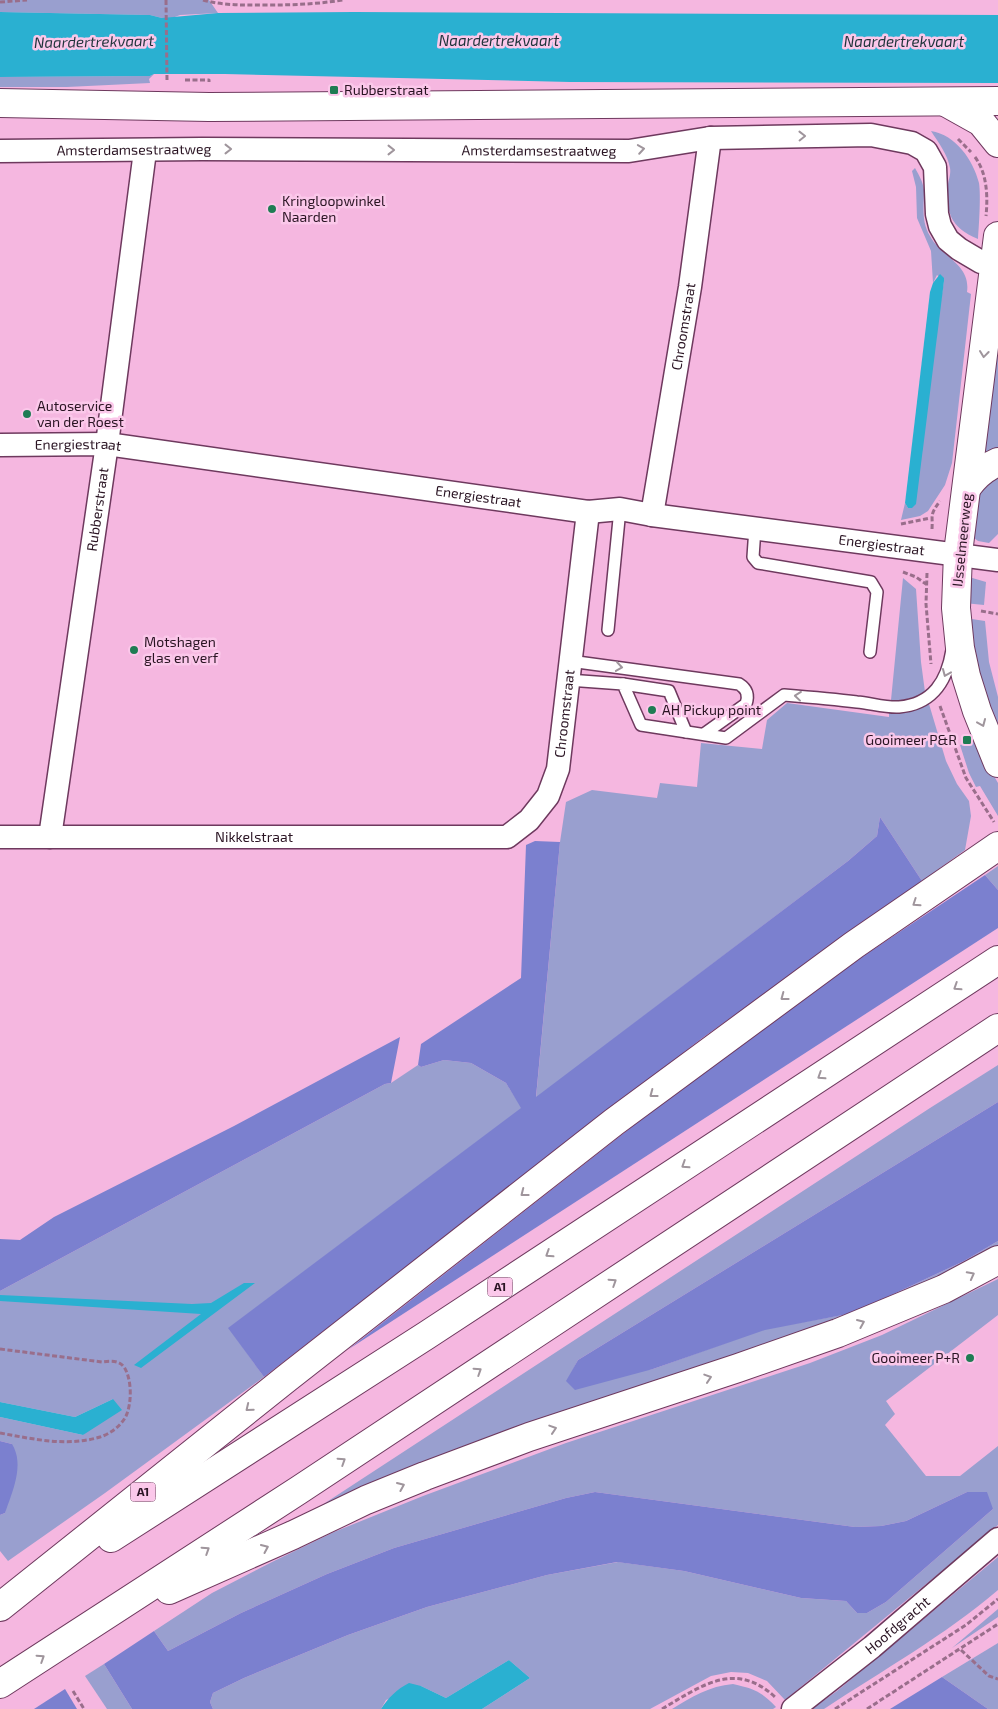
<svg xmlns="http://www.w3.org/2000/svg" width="998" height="1709" font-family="'Exo 2',sans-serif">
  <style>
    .green { fill: #999fcf }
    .forest { fill: #7b80cf }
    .water { fill: #2ab0d1 }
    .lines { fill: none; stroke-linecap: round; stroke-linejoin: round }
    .lane-casing { stroke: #6e395e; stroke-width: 14 }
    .street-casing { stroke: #6e395e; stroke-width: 25 }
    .secondary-casing { stroke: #6e395e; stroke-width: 30 }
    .highway-casing { stroke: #6e395e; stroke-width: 30 }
    .path { stroke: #996e8b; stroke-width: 3; stroke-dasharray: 5 2.5; stroke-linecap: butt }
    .lane { stroke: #fff; stroke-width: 11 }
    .street { stroke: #fff; stroke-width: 22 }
    .secondary { stroke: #fff; stroke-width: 28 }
    .highway { stroke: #fff; stroke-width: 28 }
    .oneway { stroke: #9f959c }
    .poi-dot { fill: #1e7c53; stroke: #fbc8ea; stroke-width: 2 }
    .labels { text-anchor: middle; stroke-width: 5; stroke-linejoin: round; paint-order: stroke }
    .shield { fill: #fbc8ea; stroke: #694a5f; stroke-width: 1 }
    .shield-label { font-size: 12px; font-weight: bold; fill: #2a1423 }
    .poi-label { font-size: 14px; fill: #2a1423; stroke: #fbc8ea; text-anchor: start }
    .street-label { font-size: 14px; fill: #2a1423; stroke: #fbc8ea }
    .water-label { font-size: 15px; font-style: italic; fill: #1e333a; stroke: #fbc8ea }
  </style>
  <rect width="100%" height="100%" fill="#f5b7e0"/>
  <g class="green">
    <path d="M0 0H209L218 13 180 15 172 18H162L150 15 0 12Z"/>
    <path d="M154 74 149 79 150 83 67 87H0V77L150 76Z"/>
    <path d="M931 131C956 135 973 160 979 183 981 196 979 225 978 239 950 227 946 213 948 184 949 179 951 173 950 168 948 155 938 142 931 131Z"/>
    <path d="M915 168C919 175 923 182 924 190 924 207 921 221 930 236 941 257 971 264 967 292L971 294 952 463 945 485 928 511 920 516 901 520 905 503 908 508 944 281 937 275 933 283 931 251 917 218 916 187 912 171Z"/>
    <path d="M998 341V453L978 465Z"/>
    <path d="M998 473V534L989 543 978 541 969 534 976 490Z"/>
    <path d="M969 577 986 582 984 605 964 603Z"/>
    <path d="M903 578 916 589 921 662 925 692C914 698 903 701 891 700Z"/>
    <path d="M965 618 985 621 989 662 998 697V742L989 720Z"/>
    <path d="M787 703 889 717V712L904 711 929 704 946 761 957 784 969 801 971 816 965 850 922 881 880 817 877 836 848 861 536 1098 560 842 566 802 592 790 657 798 660 783 697 787 701 743 762 749 767 720Z"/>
    <path d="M973 741 998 783V816L980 786 976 787 969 773 960 745Z"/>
    <path d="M998 866V890L985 875Z"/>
    <path d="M444 1060 471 1063 506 1083 522 1108 229 1328 264 1377 105 1493 8 1561 0 1551V1515L5 1513 12 1444 0 1441V1417L83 1435 113 1399 75 1417 0 1402V1291L385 1084 391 1083 418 1065 421 1067Z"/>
    <path d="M998 1065V1102L578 1360 567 1381 653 1369 765 1329 853 1313 964 1261 998 1241V1253L926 1290 518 1431 319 1507 930 1108Z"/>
    <path d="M998 1279V1315L886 1401 895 1414 885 1425 926 1476H960L998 1446V1525L785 1700 767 1681 748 1673 731 1672 711 1676 650 1709H482L530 1678 509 1660 446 1698 421 1686 386 1700 381 1709H213L210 1702 213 1693 244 1678 348 1635 427 1607 547 1575 618 1562 684 1571 801 1598 846 1601 857 1613H867L886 1602 993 1509 967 1492 906 1521 881 1526 855 1527 595 1492 566 1498 394 1548 327 1574 241 1613 168 1651 154 1631 212 1593 272 1562 334 1532 423 1496 566 1443 810 1363 882 1335Z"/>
    <path d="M998 1557V1590C944 1636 883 1670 824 1709H812L837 1691Z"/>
    <path d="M998 1609V1617L952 1648Z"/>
    <path d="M998 1643V1709H988L942 1677Z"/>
    <path d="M104 1664 132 1709H107L85 1676Z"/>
    <path d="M733 1684C754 1689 761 1691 776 1707L773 1709H672C692 1697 709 1686 733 1684Z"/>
  </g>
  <g class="forest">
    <path d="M880 817 922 881 701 1039 264 1377 228 1328 521 1108 506 1083 471 1063 444 1060 421 1067 418 1065 421 1044 521 978 526 845 535 841 560 842 536 1097 848 861 877 836Z"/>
    <path d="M985 875 998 890V928L349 1349 652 1111 766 1025 835 975Z"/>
    <path d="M400 1037 391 1083 385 1084 0 1291V1239L20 1240 54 1217 234 1126Z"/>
    <path d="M998 1102V1241L964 1261 853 1313 765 1330 653 1369 575 1390 566 1381 578 1360Z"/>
    <path d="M0 1441 12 1444C25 1465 12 1492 5 1513L0 1515Z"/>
    <path d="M595 1492 855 1527 881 1526 906 1521 967 1492H987L993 1509 886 1602 867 1613H857L846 1601 801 1598 684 1571 617 1562 547 1575 427 1607 348 1635 244 1678 213 1693 210 1702 213 1709H132L104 1664 154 1631 168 1651 241 1613 327 1574 394 1548 566 1498Z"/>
    <path d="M942 1677 988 1709H890Z"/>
    <path d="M65 1689 77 1709H34Z"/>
  </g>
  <g class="water">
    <path d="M0 12 150 15 162 18 218 13 354 12 998 15V83L570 82 225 74H154L150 76 0 77Z"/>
    <path d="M940 274 944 278V281L916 504 912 508H908L905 503 930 292 933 283Z"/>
    <path d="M244 1283H255L141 1368 134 1365 201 1314 0 1301V1295L192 1304 211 1303Z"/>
    <path d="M113 1399 122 1410 83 1435 0 1417V1402L75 1417Z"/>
    <path d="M509 1660 530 1678 482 1709H381C388 1698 397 1689 409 1683L421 1686 446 1698Z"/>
  </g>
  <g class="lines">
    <g class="lane-casing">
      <g id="lane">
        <path d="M755 528 753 557 758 563 871 582 877 592 870 652"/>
        <path d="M608 630 620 509"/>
        <path d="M570 661 739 684C747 689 749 695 746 704L704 734"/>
        <path d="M568 680 623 684 641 725 726 738 784 695C808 697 832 699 857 702 870 703 886 708 899 707 933 704 947 681 952 650"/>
        <path d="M623 684 669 691 686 732"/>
      </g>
    </g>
    <g class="street-casing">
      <g id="street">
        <path id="s1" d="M0 151 202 149 629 151 710 138 871 135 912 143 926 151 935 167 937 214 940 226 948 240 959 249 981 262H995"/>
        <path id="s2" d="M0 445 107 444 588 512 620 509 652 515 998 560"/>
        <path id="s3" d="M652 515 690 287 710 138"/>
        <path id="s4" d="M0 837H507L529 820 548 796 558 769 588 512"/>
        <path id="s5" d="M50 837 107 444 145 151"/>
        <path id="s6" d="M793 1709 872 1647 998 1539"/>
      </g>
    </g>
    <g class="secondary-casing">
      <g id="secondary">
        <path d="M0 103 209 107 998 101"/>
        <path d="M947 103 981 122 998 143"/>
        <path d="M998 236 958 553 956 608 960 648 966 676 977 711 998 763"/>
      </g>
    </g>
    <g class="highway-casing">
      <g id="highway">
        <path d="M968 486C976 475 986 467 998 462"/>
        <path d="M111 1538 427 1335 998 960"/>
        <path d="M169 1590 293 1535 366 1500 425 1476 529 1437 738 1368 838 1333 944 1289 998 1260"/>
        <path d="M0 1607 287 1378 614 1122 854 945 998 846"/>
        <path d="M0 1684 299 1490 998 1028"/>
      </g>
    </g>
    <g class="path">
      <path d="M166 0 167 80H169"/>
      <path d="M203 0C225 6 246 5 269 5 295 5 317 4 343 0"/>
      <path d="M0 2 27 0"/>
      <path d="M185 80H209V82"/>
      <path d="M958 139 971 152"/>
      <path d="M975 157C987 173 988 196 986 216"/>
      <path d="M901 524 930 518"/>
      <path d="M932 529C933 514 929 516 940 501"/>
      <path d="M903 572 916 577 926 584"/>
      <path d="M927 573 926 604 931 664"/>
      <path d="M981 611 998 614"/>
      <path d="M940 706 966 778 994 822"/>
      <path d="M0 1349 102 1362C110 1361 119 1360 124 1367 132 1379 132 1403 126 1416 121 1426 110 1434 100 1437 67 1447 33 1439 0 1433"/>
      <path d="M961 1650 989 1676 998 1679"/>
      <path d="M73 1691 84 1709"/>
      <path d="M662 1709C701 1686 735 1660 775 1697"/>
      <path d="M835 1709 966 1625 998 1599"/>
      <path d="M867 1709 998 1624"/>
    </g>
    <use href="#lane" class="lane"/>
    <use href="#street" class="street"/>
    <use href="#secondary" class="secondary"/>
    <use href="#highway" class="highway"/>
  </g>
  <defs><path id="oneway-chevron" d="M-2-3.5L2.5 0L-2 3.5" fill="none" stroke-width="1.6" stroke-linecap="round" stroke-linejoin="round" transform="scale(1.25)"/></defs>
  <g class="oneway">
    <use href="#oneway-chevron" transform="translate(802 136) rotate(-1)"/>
    <use href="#oneway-chevron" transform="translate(228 149)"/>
    <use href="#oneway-chevron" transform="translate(641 149) rotate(-9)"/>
    <use href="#oneway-chevron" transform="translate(391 150)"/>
    <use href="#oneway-chevron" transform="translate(984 354) rotate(97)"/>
    <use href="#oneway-chevron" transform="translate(619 667) rotate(8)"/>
    <use href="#oneway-chevron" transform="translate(946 673) rotate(113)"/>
    <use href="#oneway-chevron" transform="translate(798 696) rotate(-174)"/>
    <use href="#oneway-chevron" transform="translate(982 723) rotate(67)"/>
    <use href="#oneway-chevron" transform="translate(916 903) rotate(146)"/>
    <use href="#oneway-chevron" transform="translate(957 987) rotate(147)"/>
    <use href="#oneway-chevron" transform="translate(784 997) rotate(143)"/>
    <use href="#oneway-chevron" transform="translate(821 1076) rotate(147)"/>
    <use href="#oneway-chevron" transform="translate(653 1094) rotate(143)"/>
    <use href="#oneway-chevron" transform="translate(685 1165) rotate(147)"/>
    <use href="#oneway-chevron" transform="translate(524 1193) rotate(142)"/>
    <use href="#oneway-chevron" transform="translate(549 1254) rotate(147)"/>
    <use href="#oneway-chevron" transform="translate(971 1275) rotate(-28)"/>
    <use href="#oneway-chevron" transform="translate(613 1282) rotate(-33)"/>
    <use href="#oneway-chevron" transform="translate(861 1323) rotate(-23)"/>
    <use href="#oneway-chevron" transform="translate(478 1371) rotate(-33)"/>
    <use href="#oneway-chevron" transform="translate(708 1378) rotate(-18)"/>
    <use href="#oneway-chevron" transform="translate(249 1408) rotate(141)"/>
    <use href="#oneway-chevron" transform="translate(553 1429) rotate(-18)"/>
    <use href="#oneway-chevron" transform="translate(342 1461) rotate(-33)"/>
    <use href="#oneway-chevron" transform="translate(401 1486) rotate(-23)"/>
    <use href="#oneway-chevron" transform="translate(265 1548) rotate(-24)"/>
    <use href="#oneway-chevron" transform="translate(206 1550) rotate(-33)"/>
    <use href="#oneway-chevron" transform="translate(41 1658) rotate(-33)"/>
  </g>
  <g class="poi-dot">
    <rect x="329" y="85" width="10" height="10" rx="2.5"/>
    <circle cx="272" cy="209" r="5"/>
    <circle cx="27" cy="414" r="5"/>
    <circle cx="134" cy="650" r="5"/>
    <circle cx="652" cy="710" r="5"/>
    <rect x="962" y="735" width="10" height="10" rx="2.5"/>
    <circle cx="970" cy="1358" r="5"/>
  </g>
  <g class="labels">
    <g class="shield">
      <rect x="487.5" y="1277.5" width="25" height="19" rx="4"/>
      <rect x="130.5" y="1482.5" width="25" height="19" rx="4"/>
    </g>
    <g class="shield-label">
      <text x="500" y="1291">A1</text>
      <text x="143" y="1496">A1</text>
    </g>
    <g class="poi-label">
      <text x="344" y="95">Rubberstraat</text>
      <text x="282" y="206">Kringloopwinkel<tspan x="282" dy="16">Naarden</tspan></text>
      <text x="37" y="411">Autoservice<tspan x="37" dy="16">van der Roest</tspan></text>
      <text x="144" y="647">Motshagen<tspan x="144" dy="16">glas en verf</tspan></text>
      <text x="662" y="715">AH Pickup point</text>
      <text x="957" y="745" text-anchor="end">Gooimeer P&amp;R</text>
      <text x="960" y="1363" text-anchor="end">Gooimeer P+R</text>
    </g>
    <g class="street-label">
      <text dy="5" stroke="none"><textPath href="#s1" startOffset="134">Amsterdamsestraatweg</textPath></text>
      <text dy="5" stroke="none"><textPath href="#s1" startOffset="539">Amsterdamsestraatweg</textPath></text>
      <text dy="5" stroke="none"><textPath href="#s3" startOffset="191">Chroomstraat</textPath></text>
      <text dy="5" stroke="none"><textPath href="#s2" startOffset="78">Energiestraat</textPath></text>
      <text dy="5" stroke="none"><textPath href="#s2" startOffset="482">Energiestraat</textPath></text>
      <text dy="5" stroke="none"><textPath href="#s5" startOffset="331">Rubberstraat</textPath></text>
      <text transform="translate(962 540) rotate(-84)" y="5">IJsselmeerweg</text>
      <text dy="5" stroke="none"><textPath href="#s2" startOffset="889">Energiestraat</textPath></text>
      <text dy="5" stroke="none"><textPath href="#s4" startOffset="650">Chroomstraat</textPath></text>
      <text dy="5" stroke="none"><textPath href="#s4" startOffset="254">Nikkelstraat</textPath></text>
      <text dy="5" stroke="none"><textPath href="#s6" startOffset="134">Hoofdgracht</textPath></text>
    </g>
    <g class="water-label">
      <text x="499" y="46">Naardertrekvaart</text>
      <text transform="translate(94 42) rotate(-1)" y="5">Naardertrekvaart</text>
      <text x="904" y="47">Naardertrekvaart</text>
    </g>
  </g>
</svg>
